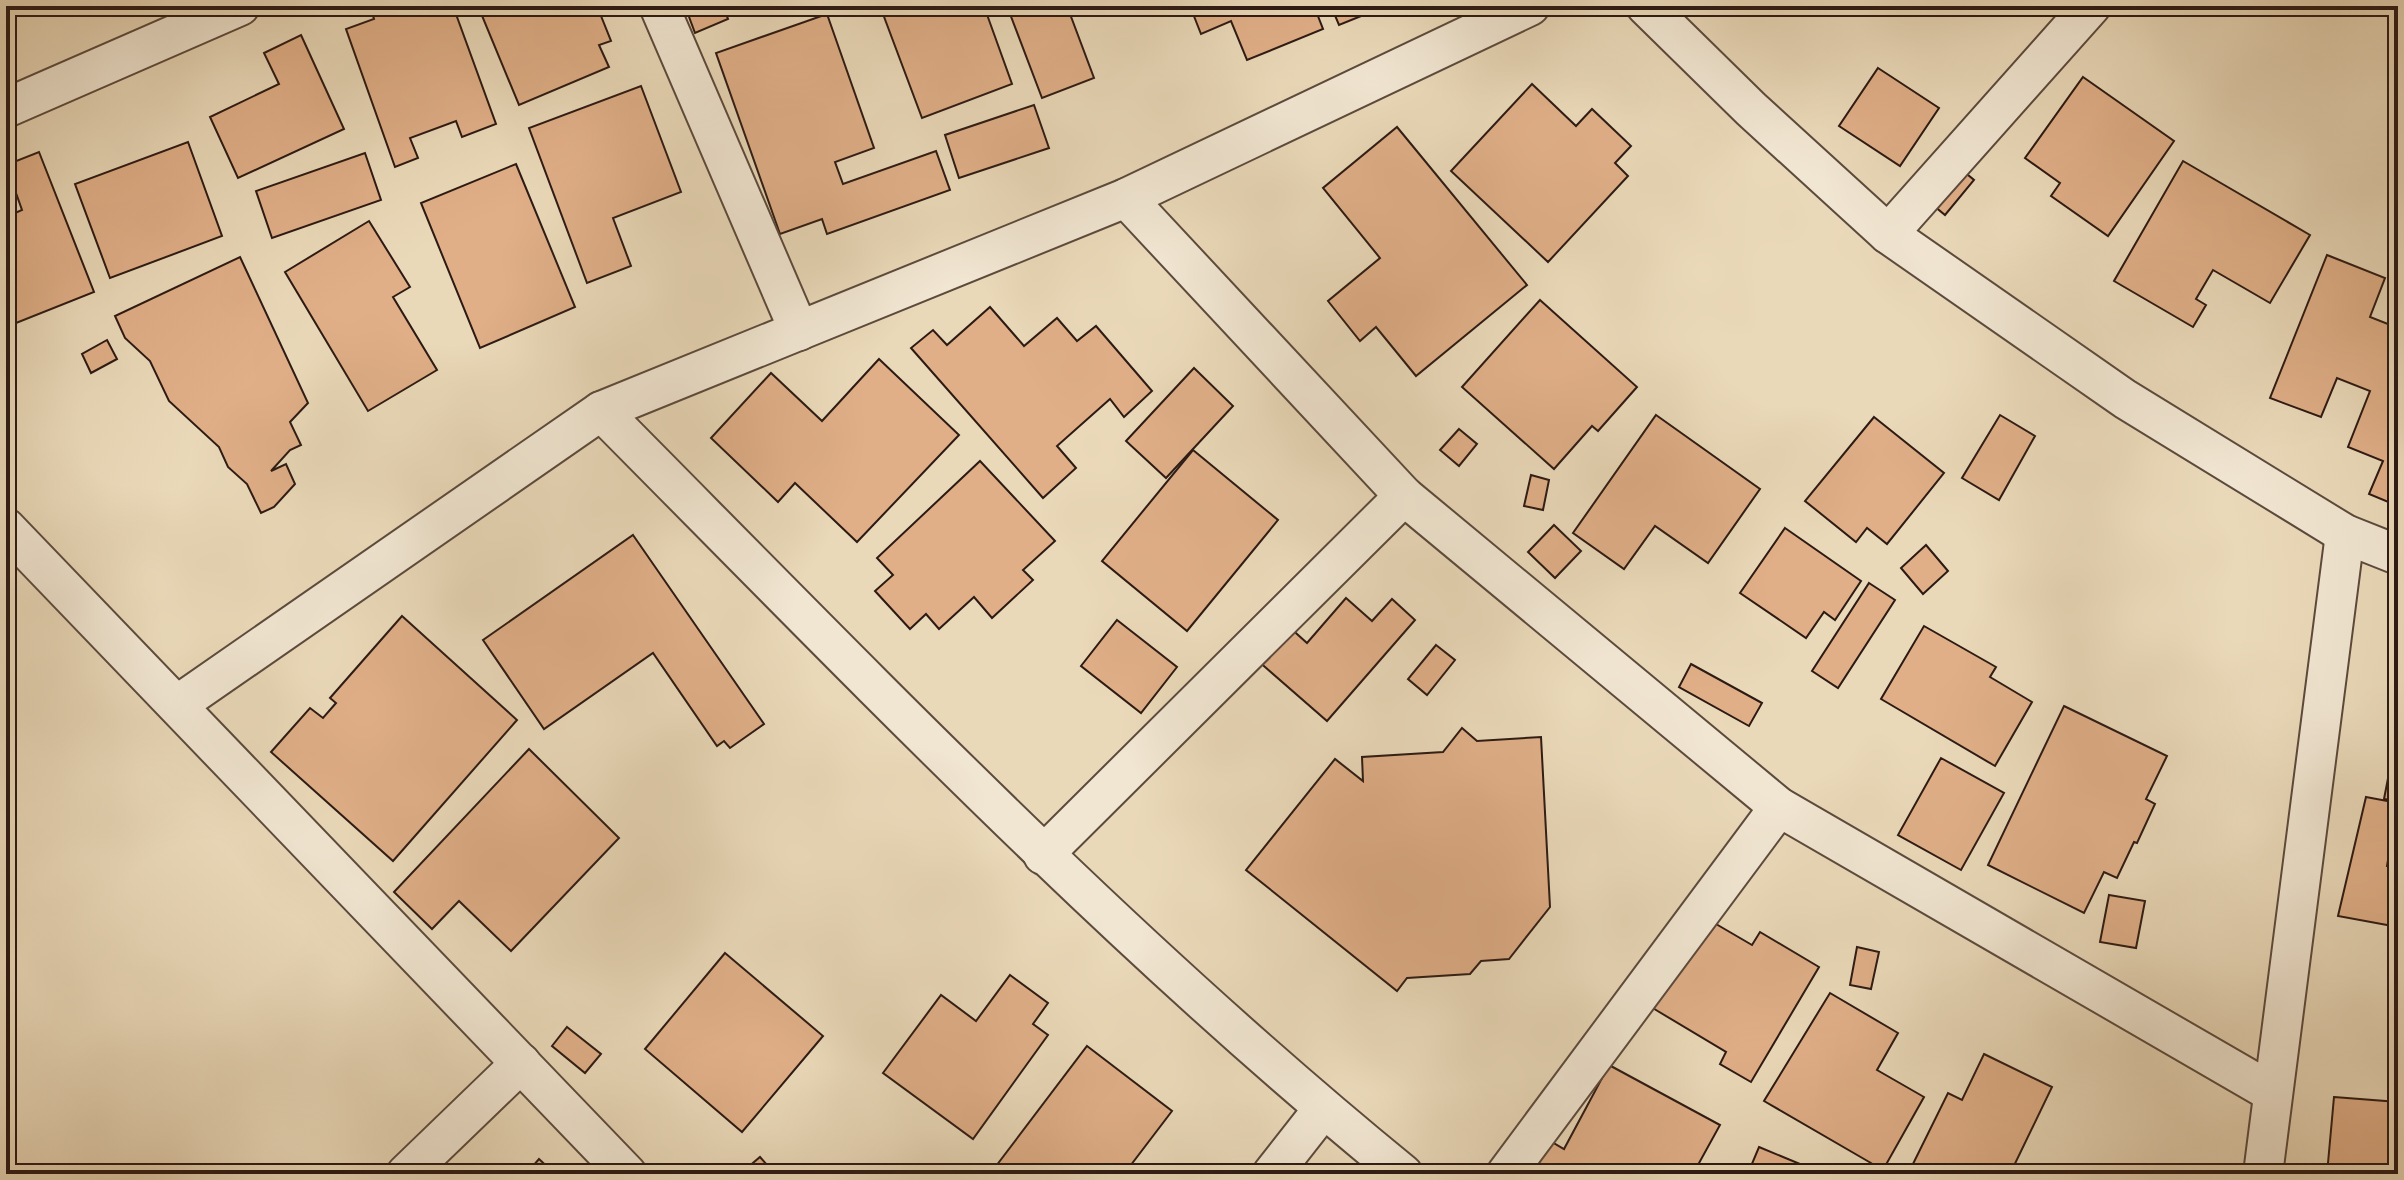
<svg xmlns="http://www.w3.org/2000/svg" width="2404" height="1180" font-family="Cardo,serif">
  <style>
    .building { fill: #e0af88; stroke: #2c1a14; stroke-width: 2 }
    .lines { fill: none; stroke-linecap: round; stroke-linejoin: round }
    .street-casing { stroke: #5c4a3d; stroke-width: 42 }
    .street { stroke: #f1e6d2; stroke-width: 38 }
  </style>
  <rect width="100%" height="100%" fill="#ead9b9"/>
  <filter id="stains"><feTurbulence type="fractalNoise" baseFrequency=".0025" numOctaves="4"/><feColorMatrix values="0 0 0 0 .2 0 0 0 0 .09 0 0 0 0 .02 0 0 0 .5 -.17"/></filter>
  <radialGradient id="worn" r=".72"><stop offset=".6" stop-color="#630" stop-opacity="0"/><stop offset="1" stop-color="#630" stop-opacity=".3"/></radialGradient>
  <g class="building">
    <path d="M370 6H453L496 124 462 137 456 121 410 138 418 158 395 167 346 29 374 19Z"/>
    <path d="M478 6H597L611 41 599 45 609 67 519 105Z"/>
    <path d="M685 6H723L728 19 695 33Z"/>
    <path d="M880 6H974L976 13 985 9 1012 84 922 118Z"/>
    <path d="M1007 6H1067L1094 78 1042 98Z"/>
    <path d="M1190 6H1314L1323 29 1247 60 1231 21 1201 34Z"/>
    <path d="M1331 6H1386L1339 25Z"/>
    <path d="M827 14 874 148 835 162 843 184 936 151 950 190 827 234 822 219 780 234 716 53Z"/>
    <path d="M301 35 344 129 238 178 210 117 279 84 264 53Z"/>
    <path d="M1878 68 1939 108 1900 166 1839 126Z"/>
    <path d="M2083 77 2174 141 2108 236 2051 196 2060 183 2025 158Z"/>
    <path d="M1532 84 1576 126 1592 109 1631 146 1615 163 1628 176 1548 262 1451 171Z"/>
    <path d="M641 86 681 192 613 218 631 266 587 283 529 128Z"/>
    <path d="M1034 105 1049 148 959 178 945 135Z"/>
    <path d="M1397 127 1527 285 1416 376 1376 327 1360 341 1328 301 1380 258 1323 188Z"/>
    <path d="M188 142 222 236 110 278 75 184Z"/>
    <path d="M39 152 94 292 6 327V217L22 210 6 165Z"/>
    <path d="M365 153 381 200 272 238 256 191Z"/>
    <path d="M2183 161 2310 235 2270 303 2213 270 2196 299 2206 305 2193 327 2114 281Z"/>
    <path d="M516 164 575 307 480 348 421 203Z"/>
    <path d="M1956 165 1974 180 1945 215 1927 200Z"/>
    <path d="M369 221 410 287 393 297 437 370 368 411 285 272Z"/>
    <path d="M2327 255 2385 278 2370 317 2398 328V506L2369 494 2383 461 2348 447 2370 391 2337 378 2321 417 2270 398Z"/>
    <path d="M240 257 308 403 290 422 301 445 290 450 271 471 286 464 295 484 274 507 261 513 247 484 228 467 219 447 169 401 150 361 125 338 115 316Z"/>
    <path d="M1540 300 1637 387 1598 431 1592 426 1554 469 1462 387Z"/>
    <path d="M990 307 1024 346 1057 318 1077 341 1096 326 1152 391 1124 417 1110 399 1057 446 1076 468 1043 498 911 348 933 330 947 345Z"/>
    <path d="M107 340 117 359 91 373 82 354Z"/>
    <path d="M879 359 959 435 857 542 795 483 778 502 711 438 771 373 822 421Z"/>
    <path d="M1194 368 1233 406 1166 478 1126 441Z"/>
    <path d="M1656 415 1760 489 1708 563 1655 526 1624 569 1573 533Z"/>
    <path d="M2000 415 2035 436 1999 500 1962 478Z"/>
    <path d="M1874 417 1944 473 1887 544 1867 528 1856 542 1805 501Z"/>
    <path d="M1459 429 1477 444 1459 466 1440 450Z"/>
    <path d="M1193 450 1278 520 1187 631 1102 561Z"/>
    <path d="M980 461 1055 541 1023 570 1033 580 992 618 974 597 939 629 926 614 910 629 875 591 893 575 877 558Z"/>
    <path d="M1531 475 1549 480 1543 510 1524 506Z"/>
    <path d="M1554 525 1581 551 1555 578 1528 552Z"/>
    <path d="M1785 528 1861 581 1835 620 1824 612 1806 638 1740 593Z"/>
    <path d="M633 535 764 724 730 748 724 741 717 746 653 653 544 729 483 640Z"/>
    <path d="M1926 545 1948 571 1923 594 1901 568Z"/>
    <path d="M1869 583 1895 600 1838 688 1812 671Z"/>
    <path d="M1346 598 1372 621 1392 599 1415 620 1327 721 1257 660 1287 625 1307 643Z"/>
    <path d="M402 616 517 720 393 861 271 752 310 708 323 718 336 703 330 698Z"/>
    <path d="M1117 620 1177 667 1141 713 1081 666Z"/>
    <path d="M1924 626 1996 667 1990 677 2032 702 1995 766 1881 699Z"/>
    <path d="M1436 645 1455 660 1427 695 1408 679Z"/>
    <path d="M1691 664 1762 703 1749 726 1679 687Z"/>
    <path d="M2064 706 2167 756 2146 799 2155 804 2137 843 2134 842 2117 878 2104 872 2084 913 1988 865Z"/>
    <path d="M2398 727V801L2384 799Z"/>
    <path d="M1462 728 1477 741 1541 737 1550 907 1509 959 1481 961 1470 974 1407 978 1397 991 1246 870 1335 759 1363 781 1362 757 1443 752Z"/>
    <path d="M529 749 619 838 511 951 459 901 432 929 394 892Z"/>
    <path d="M1941 758 2004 793 1961 870 1898 835Z"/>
    <path d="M2366 797 2398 803 2387 866 2398 869V927L2338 916Z"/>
    <path d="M2109 895 2145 901 2136 948 2100 942Z"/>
    <path d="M1704 917 1752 945 1760 932 1819 967 1751 1082 1720 1064 1726 1052 1651 1007Z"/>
    <path d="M1857 947 1879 952 1871 989 1850 985Z"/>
    <path d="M725 953 823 1036 742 1132 645 1049Z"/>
    <path d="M1010 975 1048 1003 1033 1024 1048 1035 973 1139 883 1073 941 995 976 1021Z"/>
    <path d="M1830 993 1898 1033 1877 1070 1924 1097 1883 1170 1764 1101Z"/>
    <path d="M567 1027 601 1054 585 1073 552 1046Z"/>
    <path d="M1087 1046 1172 1111 1124 1174H990Z"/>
    <path d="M1984 1054 2052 1087 2010 1174H1908L1948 1093 1962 1100Z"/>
    <path d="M1609 1065 1720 1125 1693 1174H1533L1550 1141 1564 1149Z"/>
    <path d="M2334 1097 2398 1102V1174H2327Z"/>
    <path d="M1759 1147 1824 1174H1733L1736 1166 1749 1171Z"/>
    <path d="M760 1157 775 1174H740Z"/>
    <path d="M539 1159 555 1174H526Z"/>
  </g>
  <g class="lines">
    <g class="street-casing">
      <g id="street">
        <path d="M659 6 799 331"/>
        <path d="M1646 6 1751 109 1888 234 2125 399 2345 534 2398 555"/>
        <path d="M6 108 240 6"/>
        <path d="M1126 198 1404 496 1779 807 2273 1093"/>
        <path d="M1888 234 2091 6"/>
        <path d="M601 411C861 673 1116 940 1403 1174"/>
        <path d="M6 528 627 1174"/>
        <path d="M177 705 601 411 1126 198 1530 6"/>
        <path d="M1043 855 1404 496"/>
        <path d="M406 1174 521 1063"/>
        <path d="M1272 1174 1323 1109"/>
        <path d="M1506 1174 1779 807"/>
        <path d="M2263 1174 2345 534"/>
      </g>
    </g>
    <use href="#street" class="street"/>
  </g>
  <rect width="2404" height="1180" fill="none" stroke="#ead9b9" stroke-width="32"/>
  <rect x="8" y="8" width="2388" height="1164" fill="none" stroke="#2c1a14" stroke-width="4"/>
  <rect x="16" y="16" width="2372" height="1148" fill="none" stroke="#2c1a14" stroke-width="2"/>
  <rect width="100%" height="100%" filter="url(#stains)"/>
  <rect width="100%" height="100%" fill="url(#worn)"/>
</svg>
